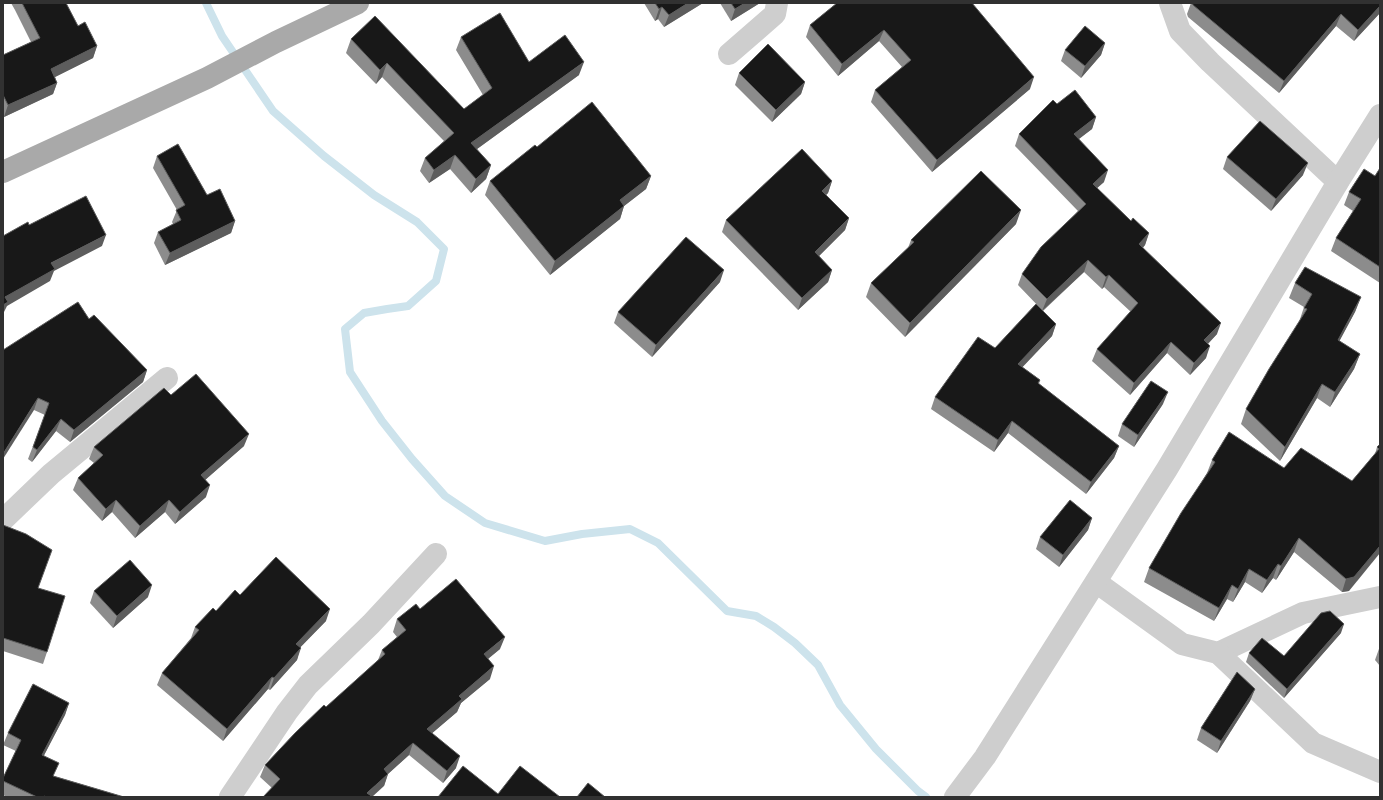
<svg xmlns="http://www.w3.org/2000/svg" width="1383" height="800" font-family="Jost,sans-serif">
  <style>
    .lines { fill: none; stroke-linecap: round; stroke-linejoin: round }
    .stream { stroke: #cde3ec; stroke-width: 8 }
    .minor { stroke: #cecece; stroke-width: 22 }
    .major { stroke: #a9a9a9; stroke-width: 22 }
    .wall { fill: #8c8c8c }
    .shaded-wall { fill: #5d5d5d }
    .building { fill: #181818; stroke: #5d5d5d }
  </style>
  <rect width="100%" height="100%" fill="#fff"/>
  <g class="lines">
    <path class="stream" d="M206 3 222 36 273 111 324 156 374 195 417 222 444 249 436 281 408 306 387 309 364 313 345 329 350 372 382 421 412 459 445 496 485 523 545 541 582 534 630 529 658 543 727 611 756 616 774 627 795 643 818 665 840 705 876 749 918 791 926 797"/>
    <g class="minor">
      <path d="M1170 3 1180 31 1210 62 1338 182"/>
      <path d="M729 54 775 14 777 3"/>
      <path d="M3 520 51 474 167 378"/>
      <path d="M1096 582 1182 644 1218 653 1303 613 1380 597"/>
      <path d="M1218 653 1313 743 1380 772"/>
      <path d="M230 797 287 712 308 685 371 624 436 554"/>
      <path d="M955 797 985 757 1167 469 1338 182 1380 115"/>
    </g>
    <path class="major" d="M3 172 207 78 276 42 358 3"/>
  </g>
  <g class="wall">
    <path d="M11 3H66L78 26 97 46 93 58 55 77 57 83 53 94 4 117 3 115V55L31 42 15 10Z"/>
    <path d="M644 3H703L664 27 658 19 655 21Z"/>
    <path d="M720 3H760L731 21Z"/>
    <path d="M837 3 1030 89 932 172 871 102 875 90 902 67 879 41 838 76 806 37 810 25Z"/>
    <path d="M1191 3H1380V13L1354 41 1336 26 1279 93 1188 17 1187 14Z"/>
    <path d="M461 37 529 62 579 75 477 149 491 165 486 179 471 193 450 169 429 183 420 171 425 158 444 141 382 77 376 84 346 53 351 39 464 109 483 95 456 50Z"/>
    <path d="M1105 43 1101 55 1081 78 1061 61 1065 50Z"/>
    <path d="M739 73 805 82 801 94 772 122 735 85Z"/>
    <path d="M1057 104 1096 117 1092 129 1078 139 1104 182 1097 188 1131 221 1149 233 1145 245 1143 248 1217 334 1208 344 1206 358 1190 375 1167 353 1130 395 1092 361 1097 349 1131 312 1104 287 1102 289 1084 272 1043 311 1056 324 1052 336 1022 367 1040 380 1039 384 1119 446 1114 458 1086 494 1008 433 994 452 931 409 935 397 1042 310 1018 285 1022 274 1078 211 1015 146 1019 134Z"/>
    <path d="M157 156 207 195 235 221 231 233 165 265 154 243 158 232 173 224 172 222 177 210 153 168Z"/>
    <path d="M1227 157 1303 175 1271 211 1223 169Z"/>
    <path d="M1380 168V283L1331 251 1336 238 1353 211 1344 205 1349 192 1375 176Z"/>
    <path d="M651 176 646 189 624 206 620 219 550 275 485 195 490 181Z"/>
    <path d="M832 181 828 193 826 195 849 218 845 230 819 256 832 270 828 282 798 310 722 232 726 220Z"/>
    <path d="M1016 224 905 337 866 297 871 283 908 248 911 240Z"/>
    <path d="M720 282 652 357 614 323 618 312Z"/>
    <path d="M1295 283 1361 297 1355 312 1339 341 1360 354 1354 369 1330 407 1317 398 1280 461 1241 424 1246 409 1299 322 1304 307 1289 298Z"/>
    <path d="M89 319 147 370 143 382 70 442 56 431 32 462 28 459 45 415 34 410 3 350Z"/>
    <path d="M171 395 244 446 205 480 206 497 175 524 165 512 135 538 112 512 102 521 73 490 78 478 94 463 89 459 94 447Z"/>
    <path d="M1163 404 1134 447 1118 436 1122 424Z"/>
    <path d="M1380 444 1349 591 1342 592 1294 552 1276 580 1273 578 1262 593 1245 582 1233 602 1227 599 1214 621 1144 582 1149 568 1207 473 1212 460 1284 468 1352 481 1375 454 1377 447Z"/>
    <path d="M1092 518 1088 530 1059 567 1036 549 1040 537Z"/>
    <path d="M3 525 38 588 47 652 43 664 3 651Z"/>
    <path d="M94 591 148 597 113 628 90 603Z"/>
    <path d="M240 595 326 621 300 647 297 660 270 690 268 689 223 741 157 685 162 673 191 638 195 627 216 611Z"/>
    <path d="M420 609 500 649 488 659 490 679 461 703 457 712 432 733 456 768 443 783 409 755 388 774 384 786 272 788 260 777 265 765 326 707 378 660 382 650 397 637 393 632 397 619Z"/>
    <path d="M1341 633 1284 698 1246 662 1249 653 1284 656Z"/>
    <path d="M1380 646V666L1375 660Z"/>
    <path d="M1255 689 1250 701 1217 753 1197 740 1201 728Z"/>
    <path d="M69 703 65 715 44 755 54 776 124 797H7L3 795V778L16 751 3 745 8 733Z"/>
  </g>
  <g class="shaded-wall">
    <path d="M688 3H703L664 27 669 15Z"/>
    <path d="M745 3H760L731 21 735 9Z"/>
    <path d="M1380 6V13L1354 41 1358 30Z"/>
    <path d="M662 7 658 19 655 21 659 9Z"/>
    <path d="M1341 14 1336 26 1279 93 1284 81Z"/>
    <path d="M884 30 879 41 838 76 842 64Z"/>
    <path d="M1105 43 1101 55 1081 78 1085 66Z"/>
    <path d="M97 46 93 58 47 81 51 69Z"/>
    <path d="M584 62 579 75 466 157 471 143Z"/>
    <path d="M387 63 382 77 376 84 380 70Z"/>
    <path d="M1034 77 1030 89 932 172 937 160Z"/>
    <path d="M805 82 801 94 772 122 776 110Z"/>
    <path d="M57 83 53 94 4 117 8 105Z"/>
    <path d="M1096 117 1092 129 1070 146 1074 134Z"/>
    <path d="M455 155 450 169 429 183 434 170Z"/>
    <path d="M1308 163 1303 175 1271 211 1276 199Z"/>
    <path d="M491 165 486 179 471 193 476 179Z"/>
    <path d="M1108 170 1104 182 1089 195 1093 184Z"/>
    <path d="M651 176 646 189 615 213 620 200Z"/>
    <path d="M832 181 828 193 818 203 822 191Z"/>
    <path d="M624 206 620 219 550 275 555 261Z"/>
    <path d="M1021 210 1016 224 905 337 910 323Z"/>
    <path d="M849 218 845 230 811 264 815 252Z"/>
    <path d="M235 221 231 233 165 265 170 253Z"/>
    <path d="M1149 233 1145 245 1135 256 1139 244Z"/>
    <path d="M106 235 102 246 54 271 50 281 7 306 3 314V303L5 297 51 263Z"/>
    <path d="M1088 260 1084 272 1042 311 1047 299Z"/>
    <path d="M724 270 720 282 652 357 656 345Z"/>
    <path d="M832 270 828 282 798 310 802 298Z"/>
    <path d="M1109 275 1104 287 1102 289 1106 277Z"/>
    <path d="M1361 297 1355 312 1332 355 1338 340Z"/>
    <path d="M1221 323 1217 334 1200 352 1204 340Z"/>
    <path d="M1056 324 1052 336 1014 376 1018 364Z"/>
    <path d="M1171 342 1167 353 1130 395 1134 383Z"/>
    <path d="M1210 346 1206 358 1190 375 1194 363Z"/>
    <path d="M1360 354 1354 369 1330 407 1335 392Z"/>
    <path d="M147 370 143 382 70 442 74 430Z"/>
    <path d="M1322 384 1317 398 1280 461 1285 447Z"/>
    <path d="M1168 392 1163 404 1134 447 1138 435Z"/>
    <path d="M38 398 34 410 3 459V454Z"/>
    <path d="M61 419 56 431 32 462 37 450Z"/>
    <path d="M1012 421 1008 433 994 452 998 440Z"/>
    <path d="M249 434 244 446 197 487 201 475Z"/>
    <path d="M1119 446 1114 458 1086 494 1091 482Z"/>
    <path d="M210 485 206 497 175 524 180 512Z"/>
    <path d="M116 500 112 512 102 521 106 509Z"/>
    <path d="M169 500 165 512 135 538 140 526Z"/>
    <path d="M1092 518 1088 530 1059 567 1063 555Z"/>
    <path d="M1299 538 1294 552 1276 580 1281 566Z"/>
    <path d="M1380 546V553L1349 591 1342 592 1346 579Z"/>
    <path d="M1278 564 1273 578 1262 593 1267 580Z"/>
    <path d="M1249 569 1245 582 1233 602 1238 589Z"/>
    <path d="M152 585 148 597 113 628 117 616Z"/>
    <path d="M1232 585 1227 599 1214 621 1219 608Z"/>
    <path d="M330 609 326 621 292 656 296 644Z"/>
    <path d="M1344 624 1341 633 1284 698 1287 689Z"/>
    <path d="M505 637 500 649 479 666 484 654Z"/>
    <path d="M301 648 297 660 270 690 274 678Z"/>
    <path d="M494 666 490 679 461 703 457 712 423 741 427 729 459 696Z"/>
    <path d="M272 677 268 689 223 741 227 729Z"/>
    <path d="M1255 689 1250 701 1217 753 1221 741Z"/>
    <path d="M69 703 65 715 38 767 42 755Z"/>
    <path d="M413 743 409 755 379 782 384 769Z"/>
    <path d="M460 756 456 768 443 783 447 771Z"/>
    <path d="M388 774 384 786 372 797 367 793Z"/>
  </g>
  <g class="building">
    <path d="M22 3H66L78 26 85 22 97 46 51 69 57 83 8 105 3 95V55L40 38Z"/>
    <path d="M655 3H688L669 15 662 7 659 9Z"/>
    <path d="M731 3H745L735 9Z"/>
    <path d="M837 3H972L1034 77 937 160 875 90 911 60 884 30 842 64 810 25Z"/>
    <path d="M1192 3H1380V6L1358 30 1341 14 1284 81 1193 5Z"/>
    <path d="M500 13 529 62 565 35 584 62 471 143 491 165 476 179 455 155 434 170 425 158 454 133 387 63 380 70 351 39 375 16 464 109 492 88 461 37Z"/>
    <path d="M1085 26 1105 43 1085 66 1065 50Z"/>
    <path d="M768 44 805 82 776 110 739 73Z"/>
    <path d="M1075 90 1096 117 1074 134 1108 170 1093 184 1131 221 1133 218 1149 233 1139 244 1221 323 1204 340 1210 346 1194 363 1171 342 1134 383 1097 349 1138 303 1109 275 1106 277 1088 260 1047 299 1022 274 1041 247 1086 204 1019 134 1053 100 1057 104Z"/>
    <path d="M592 102 651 176 620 200 624 206 555 261 490 181 535 145 537 147Z"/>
    <path d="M1260 121 1308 163 1276 199 1227 157Z"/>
    <path d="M178 144 207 195 220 189 235 221 170 253 158 232 181 220 176 210 185 205 157 156Z"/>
    <path d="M802 149 832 181 822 191 849 218 815 252 832 270 802 298 726 220Z"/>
    <path d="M1380 168V267L1336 238 1361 199 1349 192 1364 169 1375 176Z"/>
    <path d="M981 171 1021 210 910 323 871 283 914 242 911 240Z"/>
    <path d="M86 196 106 235 51 263 55 269 5 297 8 302 3 305V236L28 222 29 225Z"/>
    <path d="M686 237 724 270 656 345 618 312Z"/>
    <path d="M1305 267 1361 297 1338 340 1360 354 1335 392 1322 384 1285 447 1246 409 1269 369 1307 309 1304 308 1312 294 1295 283Z"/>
    <path d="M78 302 89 319 94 315 147 370 74 430 61 419 37 450 33 447 49 403 38 398 3 454V350Z"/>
    <path d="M1036 304 1056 324 1018 364 1040 380 1038 383 1119 446 1091 482 1012 421 998 440 935 397 978 337 995 348Z"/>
    <path d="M196 374 249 434 201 475 210 485 180 512 169 500 140 526 116 500 106 509 78 478 103 455 94 447 164 388 171 395Z"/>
    <path d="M1151 381 1168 392 1138 435 1122 424Z"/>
    <path d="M1229 432 1284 468 1301 448 1352 481 1379 449 1377 447 1380 444V546L1354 577 1346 579 1299 538 1281 566 1278 564 1267 580 1249 569 1238 589 1232 585 1219 608 1149 568 1181 513 1215 462 1212 460Z"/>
    <path d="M1070 500 1092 518 1063 555 1040 537Z"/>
    <path d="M3 525 26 534 52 550 38 588 65 596 47 652 3 638Z"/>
    <path d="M276 557 330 609 296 644 301 648 274 678 272 677 227 729 162 673 199 630 195 627 213 608 216 611 235 590 240 595Z"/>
    <path d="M130 560 152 585 117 616 94 591Z"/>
    <path d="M456 579 505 637 484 654 494 666 459 696 462 699 427 729 460 756 447 771 413 743 384 769 388 774 367 793 373 797H263L280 779 265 765 295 733 324 705 326 707 385 654 382 650 406 630 397 619 416 604 420 609Z"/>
    <path d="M1330 611 1344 624 1287 689 1249 653 1262 638 1284 656 1321 613Z"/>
    <path d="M1237 672 1255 689 1221 741 1201 728Z"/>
    <path d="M33 684 69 703 42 755 59 763 53 776 124 797H46L44 796 43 797H37L3 781V778L21 740 8 733Z"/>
    <path d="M463 766 498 794 520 766 560 797H438Z"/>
    <path d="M588 783 605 797H577Z"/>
  </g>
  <rect width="1383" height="800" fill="none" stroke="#313131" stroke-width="8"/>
</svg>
